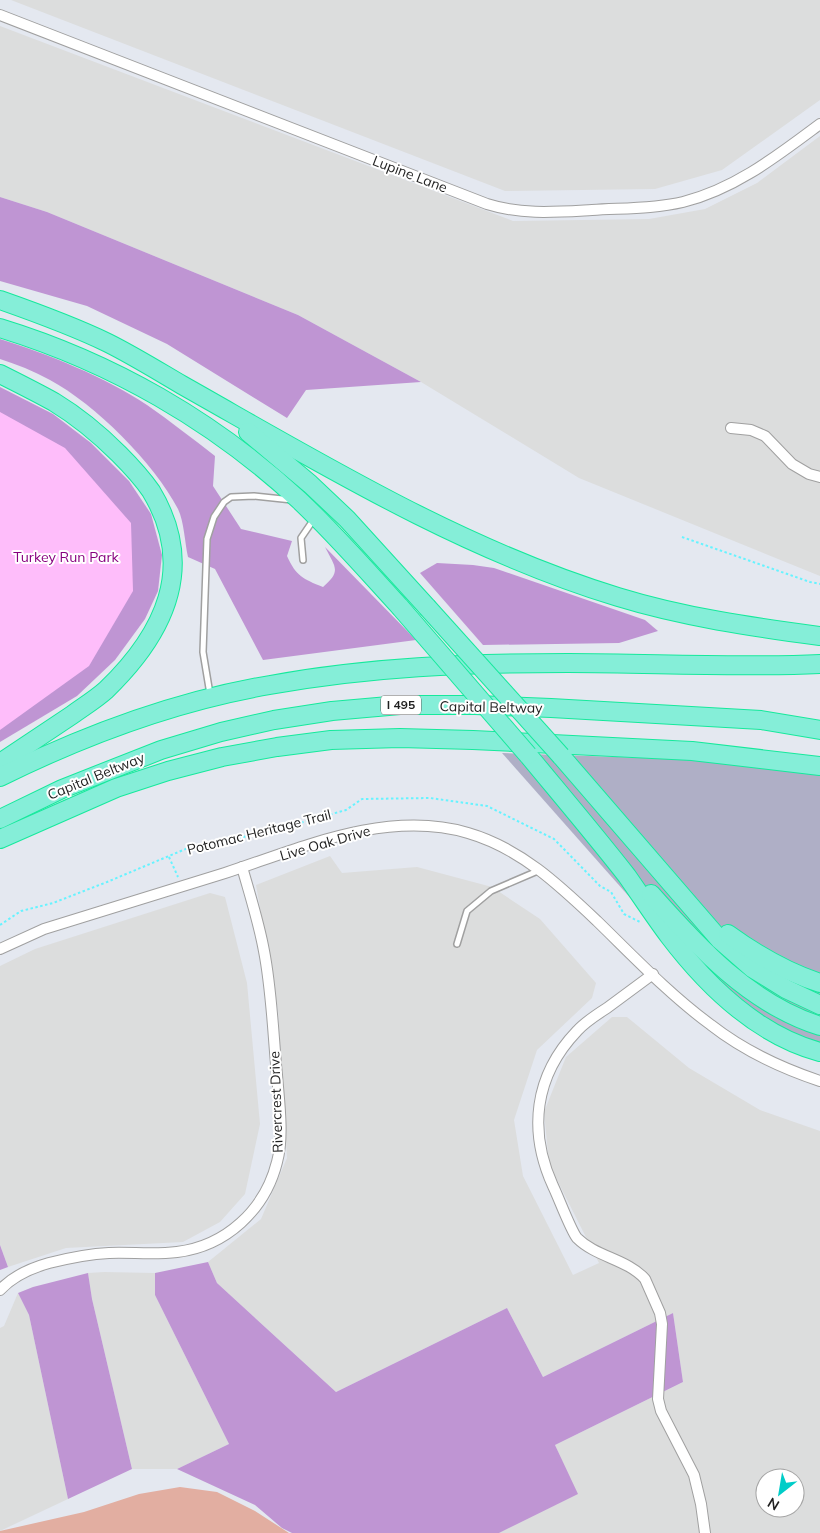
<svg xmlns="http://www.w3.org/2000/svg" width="820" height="1533" font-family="Mulish,sans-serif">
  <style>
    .residential { fill: #dcdddd; fill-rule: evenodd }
    .construction { fill: #afafc6 }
    .forest { fill: #bf95d3 }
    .park { fill: #febdfa }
    .water { fill: #e2aea1 }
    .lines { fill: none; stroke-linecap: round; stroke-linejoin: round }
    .lane-casing { stroke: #a0a0a0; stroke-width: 8 }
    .street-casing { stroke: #a0a0a0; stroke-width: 12 }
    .highway-casing { stroke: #16e99c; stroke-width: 20 }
    .path { stroke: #66f3ff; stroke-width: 2; stroke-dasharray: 2.5 2.5; stroke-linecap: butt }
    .lane { stroke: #fff; stroke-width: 5 }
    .street { stroke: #fff; stroke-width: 10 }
    .highway { stroke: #85eed8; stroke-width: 18 }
    .highway-bridge-casing { stroke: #16e99c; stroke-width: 20; stroke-linecap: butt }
    .highway-bridge { stroke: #85eed8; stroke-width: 18 }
    .labels { text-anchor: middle; stroke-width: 4; stroke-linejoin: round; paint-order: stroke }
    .shield { fill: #fff; stroke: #626262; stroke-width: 1 }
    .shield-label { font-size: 12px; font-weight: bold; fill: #1f1f1f }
    .street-label { font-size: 14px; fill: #1f1f1f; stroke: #fff }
    .park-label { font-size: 14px; fill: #87027f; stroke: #fff }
  </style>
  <rect width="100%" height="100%" fill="#e4e8f0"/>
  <g class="residential">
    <path d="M11 0H820V100L722 170 655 189 505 191Z"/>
    <path d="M0 26 513 221 649 219 705 209 757 183 820 136V576L579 478 421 382 298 315 47 212 0 197Z"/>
    <path d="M330 856 342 873 417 867 492 887 540 919 596 983 592 998 537 1050 514 1120 523 1176 573 1275 599 1263 549 1164 544 1112 566 1057 612 1017H627L689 1068 760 1110 820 1131V1533H499L577 1494 555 1445 683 1382 673 1313 543 1377 507 1308 336 1392 217 1283 208 1262 261 1219 287 1158 278 1010 256 885ZM765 1478H795V1508H765Z"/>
    <path d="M210 893 225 897 247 983 260 1124 245 1194 220 1222 183 1242 66 1248 8 1267 0 1245V966L35 949Z"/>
    <path d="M104 1272 155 1273V1295L229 1444 177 1469H132L92 1299 88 1273Z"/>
    <path d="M18 1293 29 1315 68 1499 0 1531V1328L4 1326Z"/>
  </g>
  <path class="construction" d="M502 753 820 764V1046L753 1015 694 970Z"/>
  <g class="forest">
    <path d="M0 197 47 212 298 315 421 382 306 390 287 418 167 344 87 306 0 281Z"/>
    <path d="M0 339C48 354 105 377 147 405 170 421 193 439 215 456L213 486 241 529 292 541 287 556C296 576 303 579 323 587 342 571 335 567 325 547L416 640 263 660 215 569 188 557C185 544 184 521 178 509 154 463 95 404 50 380 34 371 16 364 0 359Z"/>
    <path d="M0 387 53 414 91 443 129 481 151 514 162 555 158 591 145 619 115 660 77 696 0 742Z"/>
    <path d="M437 563 473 565 494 568 645 620 658 631 619 643 483 645 420 573Z"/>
    <path d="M0 1245 8 1267 0 1270Z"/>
    <path d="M208 1262 217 1283 336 1392 507 1308 543 1377 673 1313 683 1382 555 1445 578 1494 499 1533H292L282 1528 255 1505 177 1469 229 1444 155 1295V1273Z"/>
    <path d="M88 1273 92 1299 132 1469 68 1499 29 1315 18 1293 33 1287Z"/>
  </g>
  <path class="park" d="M0 412 65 448 131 523 133 591 89 666 0 730Z"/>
  <path class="water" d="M180 1487 217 1492 255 1511 289 1533H0V1531L84 1512 139 1494Z"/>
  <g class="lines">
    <g class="lane-casing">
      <g id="lane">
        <path d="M303 560 301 538 314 519"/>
        <path d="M210 694 203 652 207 539 214 517 224 502 231 497 254 496 292 500"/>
        <path d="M457 944 467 911 491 891 540 870"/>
      </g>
    </g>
    <g class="street-casing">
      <g id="street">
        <path d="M0 15 487 204C522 215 556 212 592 210 622 208 653 209 683 202 735 189 777 156 820 124"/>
        <path d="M731 428 751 430 765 436 792 464 809 474 820 477"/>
        <path d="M0 949 44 929C104 910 165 892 225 873 301 848 387 809 468 833 520 848 559 885 597 921 634 957 670 995 711 1025 743 1050 781 1068 820 1081"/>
        <path d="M653 974C637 986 622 997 607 1008 596 1015 585 1022 577 1031 534 1076 528 1131 553 1186 558 1196 571 1231 577 1238 596 1257 627 1259 645 1279L660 1313 662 1324 658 1399 661 1411 694 1475 701 1504 705 1533"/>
        <path d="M0 1290C13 1276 31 1268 49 1263 69 1258 88 1254 109 1253 131 1252 154 1255 177 1252 226 1246 265 1210 277 1162 284 1137 279 1101 277 1075 273 1034 272 992 264 951 259 923 250 895 242 867"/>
      </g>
    </g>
    <g class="highway-casing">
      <g id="highway">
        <path d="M0 300C37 313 73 326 108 343 134 356 158 371 182 385 260 429 338 475 418 515 482 547 549 576 618 597 683 617 752 627 820 636"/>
        <path d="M0 328C111 362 214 421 299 500 335 534 367 571 400 607"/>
        <path d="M0 374C18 383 36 392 54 402 77 416 100 435 119 454 130 465 142 478 151 491 197 567 164 634 106 690 96 699 83 707 72 715 48 731 24 747 0 763"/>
        <path d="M248 432 310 484 347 519 427 607"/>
        <path d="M528 755C561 795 595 835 627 876 641 896 654 916 669 936 707 986 757 1035 820 1052"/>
        <path d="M561 756 720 940 752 968 786 989 820 1005"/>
        <path d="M0 777C85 735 176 701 270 685 368 667 468 663 568 663 652 663 736 668 820 664"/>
        <path d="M0 819 62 789 161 750 221 732 274 720 332 711 400 705H475L551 708 761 720 820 730"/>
        <path d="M0 839 116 788 168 771 222 757 277 747 331 740 400 738 473 740 692 751 820 766"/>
        <path d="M651 894C698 947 750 1004 820 1026"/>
        <path d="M728 934C757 955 786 972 820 983"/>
      </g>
    </g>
    <g class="path">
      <path d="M682 537 810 582 820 584"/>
      <path d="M169 857 178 877"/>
      <path d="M0 925 21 911 53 903 107 882 188 848 268 832 346 810 362 799 430 798 487 806 554 839 600 886 611 892 624 914 640 922"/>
    </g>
    <use href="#lane" class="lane"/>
    <use href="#street" class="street"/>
    <use href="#highway" class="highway"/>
    <g class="highway-bridge-casing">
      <g id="highway-bridge">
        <path d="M400 607 528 755"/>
        <path d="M427 607 561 756"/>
      </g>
    </g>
    <use href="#highway-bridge" class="highway-bridge"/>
  </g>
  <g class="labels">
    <rect class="shield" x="381" y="695.5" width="40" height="19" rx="4"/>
    <g class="shield-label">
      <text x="401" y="709">I 495</text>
    </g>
    <g class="street-label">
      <text transform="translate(410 174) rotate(21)" y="5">Lupine Lane</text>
      <text transform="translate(491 707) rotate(1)" y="5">Capital Beltway</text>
      <text transform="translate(96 776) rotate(-22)" y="5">Capital Beltway</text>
      <text transform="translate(259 832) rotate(-14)" y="5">Potomac Heritage Trail</text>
      <text transform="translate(325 843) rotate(-16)" y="5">Live Oak Drive</text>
      <text transform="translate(276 1102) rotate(-92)" y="5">Rivercrest Drive</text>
    </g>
    <g class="park-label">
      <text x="66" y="562">Turkey Run Park</text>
    </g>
  </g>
  <g transform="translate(780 1493) rotate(211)"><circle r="24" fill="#ffffff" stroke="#a5a5a5"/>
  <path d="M0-4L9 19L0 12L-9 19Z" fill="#00cdc8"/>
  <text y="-8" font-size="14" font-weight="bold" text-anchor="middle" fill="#1f1f1f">N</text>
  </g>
</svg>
